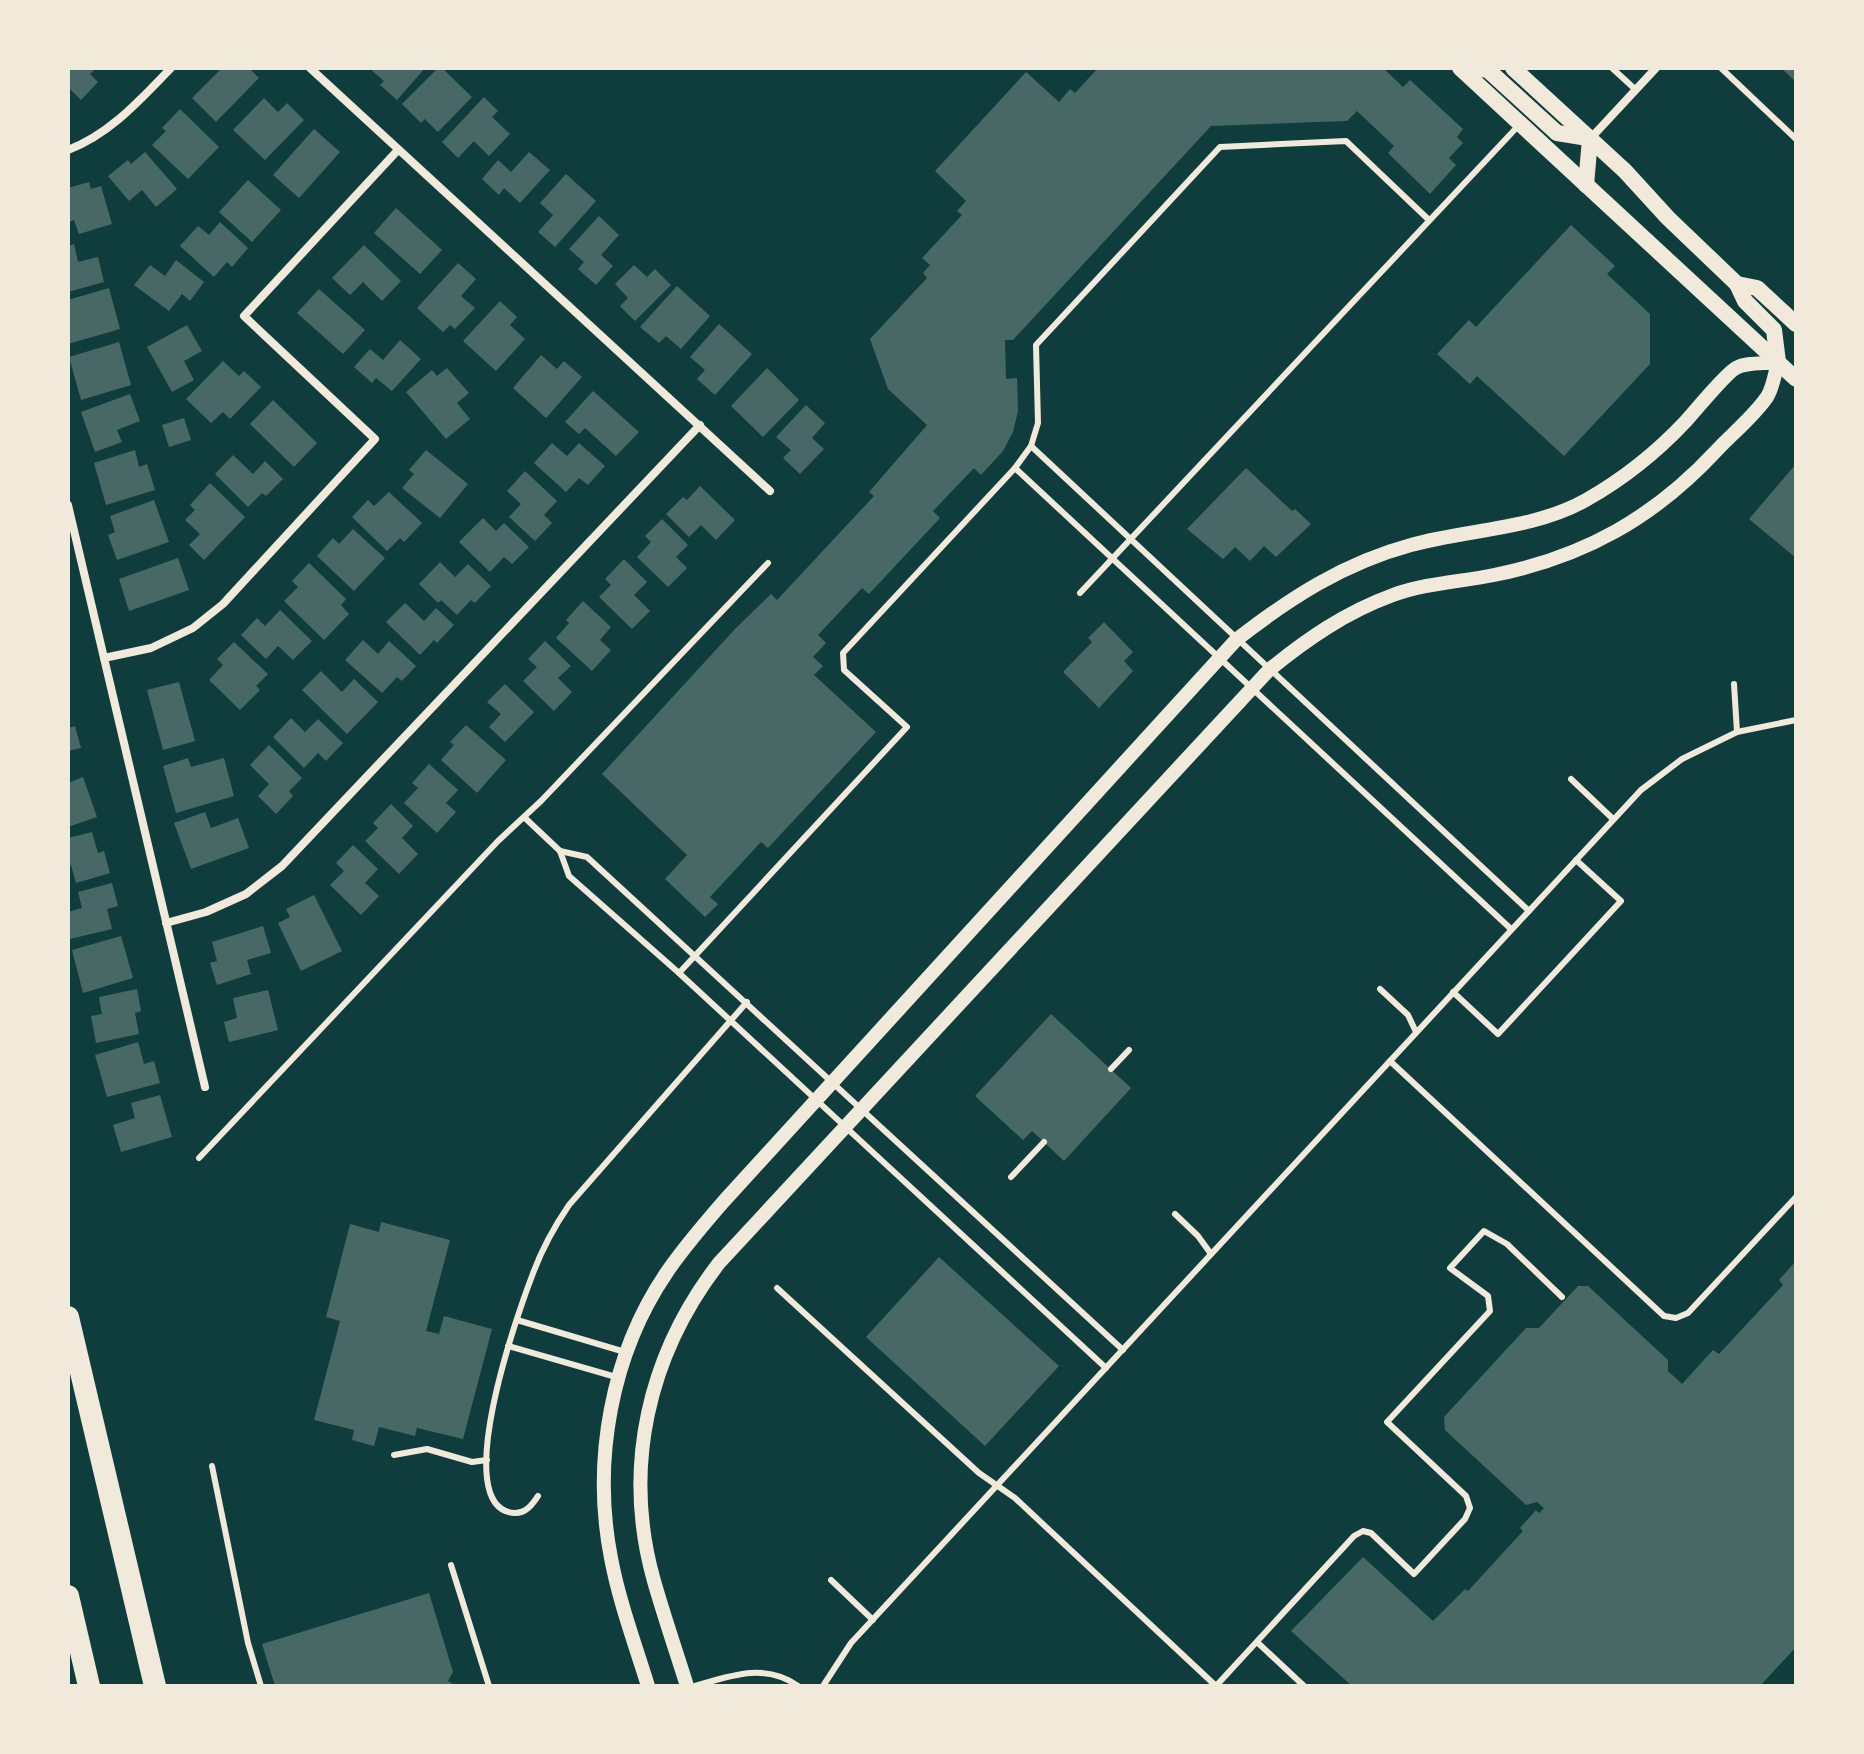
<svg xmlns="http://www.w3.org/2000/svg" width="1864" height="1754" font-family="'Public Sans',sans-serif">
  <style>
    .building { fill: #486865 }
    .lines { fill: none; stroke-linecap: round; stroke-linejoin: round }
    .service { stroke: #f1e9da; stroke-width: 6 }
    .minor { stroke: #f1e9da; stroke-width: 8 }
    .tertiary { stroke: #f1e9da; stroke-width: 14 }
    .secondary { stroke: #f1e9da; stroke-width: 16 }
    .motorway { stroke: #f1e9da; stroke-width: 22 }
  </style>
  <rect width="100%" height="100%" fill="#0f3d3e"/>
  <g class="building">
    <path d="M68 68H96L90 74 98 82 81 100 68 87Z"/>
    <path d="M222 68H249L259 78 216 122 192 98Z"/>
    <path d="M369 68H425L397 100 380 85 384 81Z"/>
    <path d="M438 68H442L472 97 438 132 425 119 421 123 402 104Z"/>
    <path d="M1098 68H1383L1403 87 1410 80 1463 129 1457 137 1463 143 1449 158 1456 165 1430 194 1388 153 1394 146 1357 111 1347 121 1211 126 1013 340H1005L1006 379 1017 378 1018 411 1013 432 1003 451 981 475 974 468 933 511 940 518 869 594 862 588 818 635 826 643 813 657 823 666 814 675 876 732 768 848 761 842 710 897 718 904 705 917 665 879 687 855 602 774 735 629 771 594 777 600 874 496 869 492 927 425 888 389 870 339 927 278 923 273 930 265 922 258 962 215 957 211 966 201 935 171 1026 72 1059 102 1070 89 1075 93Z"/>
    <path d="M1781 68H1796V82Z"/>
    <path d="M484 97 498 111 492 117 510 134 489 156 474 141 458 158 442 142Z"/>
    <path d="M264 98 278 112 287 103 304 120 265 160 233 130Z"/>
    <path d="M180 109 219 147 188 179 152 145 166 131 162 128Z"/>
    <path d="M314 129 340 152 299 198 273 175Z"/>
    <path d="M145 152 177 189 156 207 142 190 129 201 108 176 128 160 131 164Z"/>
    <path d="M529 152 550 170 520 203 504 188 499 195 482 179 498 160 511 172Z"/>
    <path d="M566 174 596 201 555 247 538 232 553 215 540 203Z"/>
    <path d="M248 180 281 210 252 242 219 212Z"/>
    <path d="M89 182 91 189 101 186 112 224 79 234 74 220 68 222V188Z"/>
    <path d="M396 208 442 250 420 274 374 233Z"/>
    <path d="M599 216 619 235 601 255 613 266 596 285 578 269 584 262 569 249Z"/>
    <path d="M220 222 248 248 232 267 227 262 214 277 180 246 198 226 209 235Z"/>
    <path d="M1571 225 1615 266 1607 274 1650 314V364L1564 456 1477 376 1470 384 1437 354 1469 320 1476 327Z"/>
    <path d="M74 244 78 262 98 257 104 282 68 292V246Z"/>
    <path d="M364 245 401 281 382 301 363 282 350 295 332 278Z"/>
    <path d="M176 260 204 282 190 301 182 294 169 311 134 285 150 265 165 276Z"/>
    <path d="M458 263 476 279 461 296 475 308 455 329 450 325 443 332 417 308Z"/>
    <path d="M634 265 647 277 655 269 671 285 635 321 620 306 628 298 615 284Z"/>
    <path d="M677 286 710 316 681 349 666 336 659 343 640 327Z"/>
    <path d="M109 288 120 329 68 344V300Z"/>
    <path d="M319 289 365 330 343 354 297 313Z"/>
    <path d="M500 301 517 317 510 325 525 339 496 371 463 341Z"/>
    <path d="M719 324 752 354 715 395 697 379 705 370 690 357Z"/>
    <path d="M187 325 202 351 184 361 194 380 172 392 147 347Z"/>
    <path d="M400 340 421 359 392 391 376 378 372 383 354 367 370 349 383 360Z"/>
    <path d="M119 342 131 385 81 400 69 357Z"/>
    <path d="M541 355 557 369 564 361 582 377 546 418 513 388Z"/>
    <path d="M223 361 239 376 244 371 261 387 230 419 223 412 211 423 186 399Z"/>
    <path d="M447 368 469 393 457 403 470 419 446 439 406 392 432 370 437 376Z"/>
    <path d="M767 368 799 400 763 437 731 406Z"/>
    <path d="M593 391 639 432 616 456 585 428 579 434 565 422Z"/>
    <path d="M130 394 140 421 117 430 122 442 95 452 81 412Z"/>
    <path d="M273 400 317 443 294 467 250 424Z"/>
    <path d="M806 405 825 423 812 438 824 449 800 474 783 458 791 450 776 437Z"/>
    <path d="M184 418 191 440 169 447 162 425Z"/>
    <path d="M552 443 567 456 579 443 605 466 588 485 579 478 566 492 534 463Z"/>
    <path d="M135 450 139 467 147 464 155 490 106 505 94 463Z"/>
    <path d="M426 450 468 484 440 518 402 488 414 474 409 470Z"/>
    <path d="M233 455 253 474 265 461 283 479 266 496 262 493 248 507 215 474Z"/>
    <path d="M1796 464V558L1749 519Z"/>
    <path d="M1246 468 1292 511 1295 509 1311 524 1276 557 1264 546 1250 561 1235 547 1223 559 1187 529Z"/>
    <path d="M525 471 557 501 544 515 552 523 535 541 509 517 521 504 507 491Z"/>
    <path d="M210 483 245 517 204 560 189 545 200 534 185 520 195 510 190 505Z"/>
    <path d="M700 486 735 520 716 540 701 525 689 537 666 514 683 497 687 500Z"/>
    <path d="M389 492 422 523 404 542 400 538 387 551 352 517 368 500 374 506Z"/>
    <path d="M154 500 169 542 117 560 108 535 115 532 110 516Z"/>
    <path d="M483 518 496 531 504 523 529 547 512 564 504 557 490 572 459 542Z"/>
    <path d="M662 519 688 545 676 557 687 568 668 587 637 557 651 542 645 536Z"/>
    <path d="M353 529 385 558 354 591 317 556 333 538 339 544Z"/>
    <path d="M178 558 189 590 129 611 119 579Z"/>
    <path d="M624 559 647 582 634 595 650 611 632 629 599 597 611 585 605 579Z"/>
    <path d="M440 562 455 577 468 564 491 586 475 603 471 600 457 615 441 600 438 603 419 584Z"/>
    <path d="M309 563 346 599 341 605 349 614 324 640 284 601 298 587 292 581Z"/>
    <path d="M583 601 611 627 600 640 611 650 592 671 556 638 569 623 566 620Z"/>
    <path d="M405 603 424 621 436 608 454 625 437 643 434 640 420 655 386 622Z"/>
    <path d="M280 610 312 641 293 660 278 646 266 659 241 635 257 618 265 626Z"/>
    <path d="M1104 622 1133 652 1124 661 1133 671 1099 708 1063 672 1092 642 1088 638Z"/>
    <path d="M363 640 378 654 389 641 416 666 402 681 397 677 382 693 345 660Z"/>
    <path d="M545 641 571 666 558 678 572 692 554 711 523 681 537 667 528 659Z"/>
    <path d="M234 642 268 674 256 686 260 690 240 710 209 680 223 665 217 659Z"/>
    <path d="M321 671 342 692 354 679 378 702 347 734 302 690Z"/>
    <path d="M179 682 195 741 163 750 147 690Z"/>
    <path d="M505 684 534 712 505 742 489 727 501 714 487 702Z"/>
    <path d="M291 718 305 732 318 719 343 743 326 761 318 753 304 768 273 737Z"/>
    <path d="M466 725 506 760 477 793 441 760 454 745 450 742Z"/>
    <path d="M75 726 81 748 68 751V728Z"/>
    <path d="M269 745 302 778 289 791 293 796 276 814 258 796 269 784 250 765Z"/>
    <path d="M188 758 191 767 224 758 234 796 176 813 163 766Z"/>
    <path d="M429 764 458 790 446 803 456 812 437 833 404 803 418 788 412 783Z"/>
    <path d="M83 777 97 817 68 827V783Z"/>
    <path d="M391 804 413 826 402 838 418 854 399 874 365 841 378 828 373 823Z"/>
    <path d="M205 812 211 828 238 818 249 848 191 869 174 823Z"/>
    <path d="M92 832 98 853 104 851 110 873 76 883 71 865 68 866V838Z"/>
    <path d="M353 845 378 869 365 883 379 896 361 915 330 885 344 871 336 863Z"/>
    <path d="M112 883 118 906 107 909 112 929 70 939 68 912 82 908 78 892Z"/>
    <path d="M314 895 342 951 301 971 278 923 290 917 286 909Z"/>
    <path d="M263 926 271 953 247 960 251 974 217 985 210 963 217 961 212 942Z"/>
    <path d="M121 936 133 978 83 993 72 950Z"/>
    <path d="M137 989 141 1011 135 1013 139 1034 96 1043 91 1016 102 1014 99 997Z"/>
    <path d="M268 990 278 1030 229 1042 224 1022 237 1018 233 998Z"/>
    <path d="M1051 1014 1131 1088 1064 1161 1032 1131 1023 1140 975 1096Z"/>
    <path d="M138 1042 144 1064 154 1061 160 1083 107 1097 95 1055Z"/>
    <path d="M160 1095 172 1137 121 1152 113 1125 135 1118 131 1103Z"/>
    <path d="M381 1222 450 1240 426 1331 439 1334 444 1316 492 1329 463 1439 417 1428 415 1436 379 1427 374 1446 352 1440 354 1430 314 1420 340 1321 326 1317 350 1224 379 1232Z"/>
    <path d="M939 1257 1059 1366 985 1446 866 1337Z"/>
    <path d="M1796 1261V1647L1760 1686H1352L1291 1631 1363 1557 1433 1621 1465 1589 1468 1591 1523 1531 1520 1528 1536 1510 1539 1513 1544 1508 1537 1502 1526 1505 1445 1430 1444 1417 1526 1328H1539L1578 1286H1588L1668 1360V1371L1682 1384 1713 1350 1719 1354 1783 1285 1779 1280Z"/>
    <path d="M429 1593 453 1672 448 1681 456 1686H275L262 1644Z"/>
  </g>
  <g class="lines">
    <g class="service">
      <path d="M1612 68 1636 90"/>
      <path d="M1721 68 1796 139"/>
      <path d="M1031 446 1529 911"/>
      <path d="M1015 468 1511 929"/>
      <path d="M1080 593 1520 124"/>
      <path d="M1734 684 1737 732"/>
      <path d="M1571 779 1613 819"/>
      <path d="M524 817 560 851 569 876 679 973 1106 1368"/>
      <path d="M560 851 587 857 1123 1350"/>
      <path d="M679 973 907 727 844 670 843 653 1015 468 1031 446 1038 423 1036 345 1220 147 1346 141 1429 220"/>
      <path d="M1380 989 1408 1015 1416 1032"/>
      <path d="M1453 992 1498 1034 1621 901 1576 860"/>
      <path d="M1390 1061 1664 1316 1676 1318 1688 1313 1796 1197"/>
      <path d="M1111 1069 1129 1050"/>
      <path d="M199 1158 498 841 541 801 768 563"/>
      <path d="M1011 1177 1044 1142"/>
      <path d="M1175 1214 1198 1236 1211 1254"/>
      <path d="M777 1288 979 1473 1015 1498 1216 1686"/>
      <path d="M517 1320 625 1352"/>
      <path d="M508 1346 616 1377"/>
      <path d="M394 1455 427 1449 472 1462 487 1460"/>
      <path d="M212 1466 248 1643 261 1686"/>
      <path d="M538 1496C532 1505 526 1513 515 1513 447 1510 519 1310 532 1276 541 1251 554 1227 569 1205L747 1002"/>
      <path d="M451 1565 489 1686"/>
      <path d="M831 1580 873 1620"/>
      <path d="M1257 1642 1304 1686"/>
      <path d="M695 1686C729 1676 765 1662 798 1686"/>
      <path d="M823 1686 851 1643 1641 790 1682 759 1737 732 1796 720"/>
      <path d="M1216 1686 1354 1536 1363 1531 1371 1533 1414 1574 1465 1519 1470 1508 1466 1496 1387 1422 1490 1311 1488 1296 1450 1268 1484 1231 1507 1244 1562 1297"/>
    </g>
    <g class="minor">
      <path d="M310 68 770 491"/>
      <path d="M1590 139 1656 68"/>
      <path d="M68 150C110 134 140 100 171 68"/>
      <path d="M68 505 205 1087"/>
      <path d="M104 658 151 648 193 628 223 604 375 439 244 316 398 150"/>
      <path d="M166 923 206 912 246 894 282 866 700 425"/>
    </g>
    <path class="tertiary" d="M648 1686C635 1644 619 1601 611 1558 592 1461 611 1354 667 1272 684 1247 704 1224 724 1201L1236 640C1290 598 1344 563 1411 545 1469 529 1532 530 1586 500 1625 478 1656 453 1686 421 1696 410 1726 373 1736 368 1746 362 1766 364 1778 362 1775 373 1773 388 1767 397 1754 416 1733 433 1717 450 1654 518 1584 557 1494 575 1460 582 1426 583 1393 595 1346 612 1307 639 1269 670L719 1263C648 1355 622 1468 654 1581 664 1616 676 1651 687 1686"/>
    <g class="secondary">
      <path d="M1460 68 1796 379"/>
      <path d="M1475 68 1488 70 1557 133 1588 138"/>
      <path d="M1513 68 1625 171 1668 218 1737 284 1757 288 1796 324"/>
      <path d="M1586 185 1590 139"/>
      <path d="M1737 284 1745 301 1774 330 1778 362"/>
    </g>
    <g class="motorway">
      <path d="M68 1317 155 1686"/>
      <path d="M68 1596 89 1686"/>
    </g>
  </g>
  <rect width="1864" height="1754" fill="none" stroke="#f1e9da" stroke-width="140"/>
</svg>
